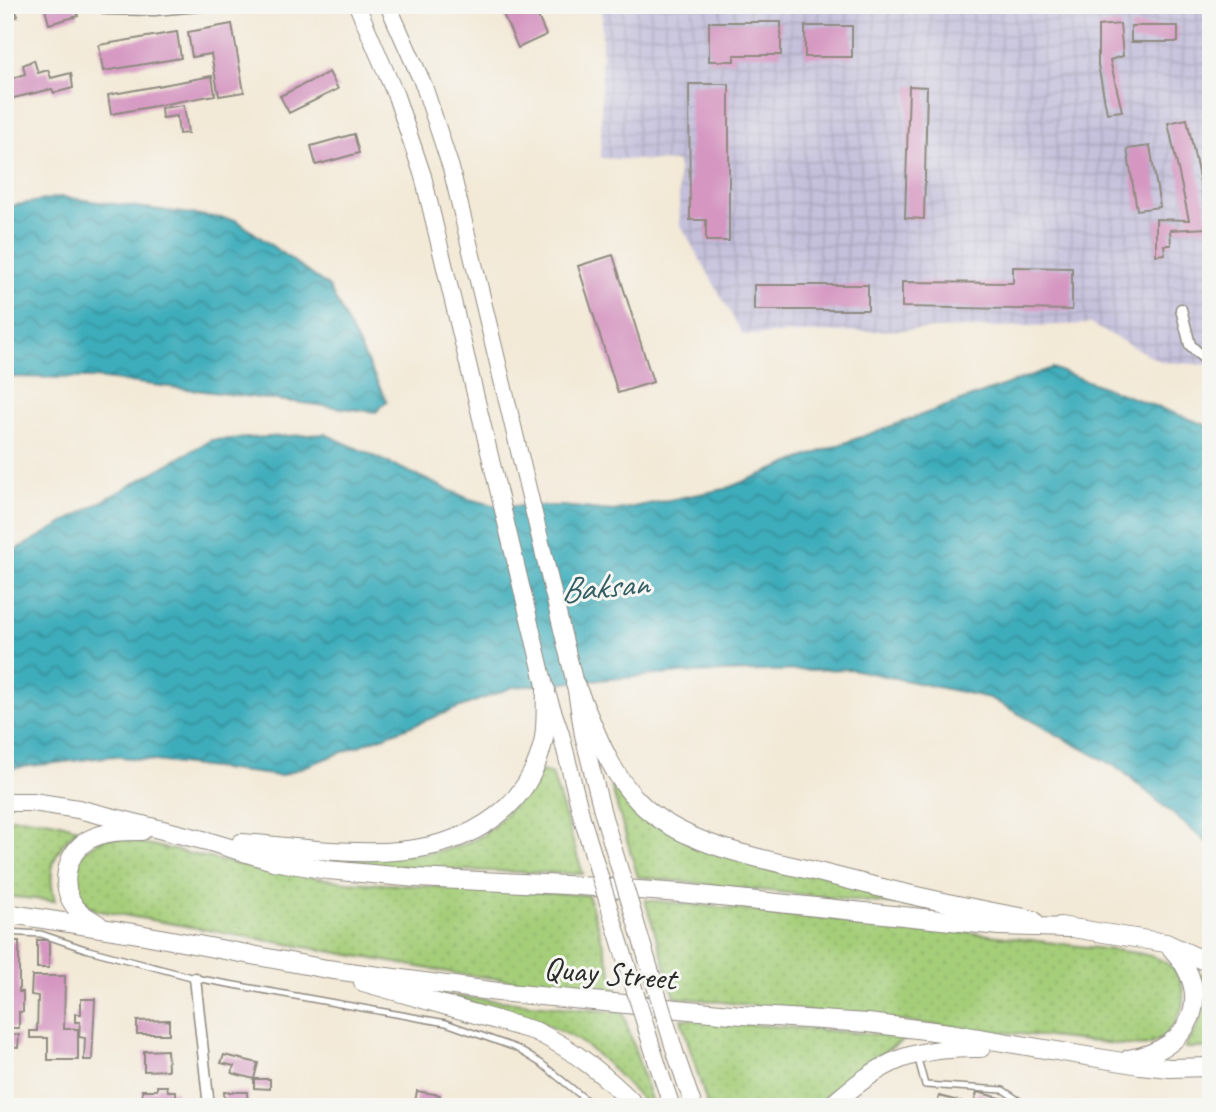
<svg xmlns="http://www.w3.org/2000/svg" width="1216" height="1112" font-family="Caveat,sans-serif">
  <style>
    .industrial { fill: url(#industrial-grid) }
    .grass { fill: url(#grass-dots); stroke: #687c52; stroke-width: 2 }
    .water { fill: url(#water-waves); stroke: #346c73; stroke-width: 2 }
    .building { fill: #d597c1 }
    .lines { fill: none; stroke-linecap: round; stroke-linejoin: round }
    .lane-casing { stroke: #8f8a81; stroke-width: 8 }
    .street-casing { stroke: #8f8a81; stroke-width: 13 }
    .secondary-casing { stroke: #8f8a81; stroke-width: 18 }
    .primary-casing { stroke: #8f8a81; stroke-width: 20 }
    .lane { stroke: #fff; stroke-width: 5 }
    .street { stroke: #fff; stroke-width: 10 }
    .secondary { stroke: #fff; stroke-width: 16 }
    .primary { stroke: #fff; stroke-width: 18 }
    .secondary-bridge-casing { stroke: #8f8a81; stroke-width: 18; stroke-linecap: butt }
    .secondary-bridge { stroke: #fff; stroke-width: 16 }
    .labels { text-anchor: middle; stroke-width: 6; stroke-linejoin: round; paint-order: stroke }
    .street-label { font-size: 33px; fill: #2b2b2b; stroke: #f6f6f2 }
    .water-label { font-size: 35px; font-style: italic; fill: #335f65; stroke: #f6f6f2 }
  </style>
  <defs>
    <pattern id="industrial-grid" width="8" height="8" patternUnits="userSpaceOnUse" patternTransform="scale(1.75)"><rect width="8" height="8" fill="#c4c0db"/><path d="M0 4h8M4 0v8" fill="none" stroke="#a9a5bc"/></pattern>
    <pattern id="grass-dots" width="8" height="8" patternUnits="userSpaceOnUse" patternTransform="scale(1.75)"><rect width="8" height="8" fill="#a5ce79"/><path d="M2 2h.1M6 6h.1" fill="none" stroke="#8eb169" stroke-width="1.8" stroke-linecap="round"/></pattern>
    <pattern id="water-waves" width="16" height="10" patternUnits="userSpaceOnUse" patternTransform="scale(1.75)"><rect width="16" height="10" fill="#3eadbb"/><path d="M0 5q4-4 8 0t8 0" fill="none" stroke="#348d98"/></pattern>
  </defs>
  <rect width="100%" height="100%" fill="#f6f6f2"/>
  <filter id="ink" filterUnits="userSpaceOnUse"><feTurbulence type="fractalNoise" baseFrequency=".0143" numOctaves="2"/><feDisplacementMap in="SourceGraphic" scale="14" xChannelSelector="R" yChannelSelector="G"/><feConvolveMatrix kernelMatrix="1 2 1 2 8 2 1 2 1" color-interpolation-filters="sRGB"/></filter>
  <filter id="wash" filterUnits="userSpaceOnUse"><feTurbulence type="fractalNoise" baseFrequency=".00686" numOctaves="4" result="noise"/><feDisplacementMap in="SourceGraphic" scale="28" xChannelSelector="R" yChannelSelector="G"/><feGaussianBlur stdDeviation="1.57" result="paint"/><feColorMatrix in="noise" values="0 0 0 0 0 0 0 0 0 0 0 0 0 0 0 0 0 1.4 0 .05"/><feComposite in="paint" operator="in"/></filter>
  <g filter="url(#wash)">
    <rect width="100%" height="100%" fill="#f3e9d7"/>
    <path class="industrial" d="M599 5H1211V365L1162 362 1090 324 743 335 680 224 678 162 601 158 602 15Z"/>
    <g class="grass">
      <path d="M541 771 552 774 583 874 429 869 320 860V857C367 855 451 862 488 831 506 817 525 789 541 771Z"/>
      <path d="M615 783 653 824 946 910 638 877 611 786Z"/>
      <path d="M5 818C30 818 55 819 78 829 54 849 46 870 55 901L5 896Z"/>
      <path d="M106 838 124 839 263 870 347 882 588 895 618 993 459 974 95 910C90 905 81 901 78 895 63 868 83 848 106 838Z"/>
      <path d="M645 900 940 929 1137 953C1145 955 1156 956 1163 961 1198 982 1184 1029 1151 1044 1143 1047 1132 1045 1124 1045L675 997Z"/>
      <path d="M1203 973 1211 977V1048H1185V1045C1207 1019 1203 1006 1201 974Z"/>
      <path d="M431 994 623 1013 651 1100 645 1103C623 1080 601 1054 574 1038 530 1013 479 1005 431 994Z"/>
      <path d="M681 1019 910 1037C874 1056 843 1078 814 1107H708Z"/>
    </g>
    <g class="water">
      <path d="M61 197 236 220 329 287 387 401 376 412 96 378 5 377V207Z"/>
      <path d="M1052 368 1211 427V846L1120 769 990 698 851 669 681 673 513 687 280 776 113 756 5 769V556L211 440 325 434 469 499 497 506H561L613 511 725 489 800 459Z"/>
    </g>
    <g id="blocks">
      <g class="building">
        <path d="M5 5H13L18 16 5 23Z"/>
        <path d="M44 5H75L78 16 49 24Z"/>
        <path d="M499 5H533L546 35 518 48Z"/>
        <path d="M709 22H781V55H734V61H709Z"/>
        <path d="M232 24 244 92 219 96 211 54 192 57 188 32Z"/>
        <path d="M1120 24 1123 56 1110 60 1122 111 1107 113 1098 65V26Z"/>
        <rect x="805" y="26" width="47" height="31"/>
        <rect x="1131" y="26" width="47" height="16"/>
        <path d="M177 32 181 58 103 71 99 45Z"/>
        <path d="M34 60 38 73 48 70 51 78 71 73 73 88 54 93 52 89 5 100V81L25 74 23 65Z"/>
        <path d="M329 72 338 89 289 113 280 96Z"/>
        <path d="M212 76 215 95 111 114 108 95Z"/>
        <path d="M689 84H729V241H706V220H690Z"/>
        <path d="M909 86 927 87 924 219 905 218Z"/>
        <path d="M184 105 188 133 179 134 177 116 162 118 161 108Z"/>
        <path d="M1187 119 1207 216H1211V236H1209L1208 228 1170 230 1171 245H1164L1165 254 1156 255V219L1189 220 1168 123Z"/>
        <path d="M354 134 359 153 316 165 311 146Z"/>
        <path d="M1150 146 1160 207 1137 210 1127 149Z"/>
        <path d="M613 255 653 382 618 393 578 266Z"/>
        <path d="M1013 267 1072 268V310L902 307V282L1013 283Z"/>
        <rect x="754" y="285" width="114" height="25"/>
        <rect x="37" y="940" width="12" height="28"/>
        <path d="M5 941H19V992H23V1012H19V1028H5Z"/>
        <path d="M32 976H65L64 1029H78V1060H48V1038H30V1031H37L38 996 31 995Z"/>
        <path d="M81 999H95L92 1060H84L85 1038 79 1037 80 1022H75V1014H81Z"/>
        <path d="M169 1020V1034H137V1021Z"/>
        <path d="M7 1034 19 1035 18 1048 6 1047Z"/>
        <path d="M167 1050 168 1070 144 1071V1051Z"/>
        <path d="M224 1055 258 1063 254 1079 232 1073 234 1066 221 1063Z"/>
        <path d="M254 1079H270V1089L254 1088Z"/>
        <path d="M157 1086H167L168 1091H176V1100L172 1101V1097L143 1098 142 1090H157Z"/>
        <path d="M417 1091 440 1095 438 1107H414Z"/>
        <path d="M224 1092H247L248 1107H225Z"/>
        <path d="M977 1092 1012 1101 1010 1107H936L939 1096 974 1105Z"/>
      </g>
    </g>
  </g>
  <g filter="url(#ink)">
    <use href="#blocks" fill-opacity="0" stroke="#8f8a81" stroke-width="2"/>
    <g class="lines">
      <g class="lane-casing">
        <g id="lane">
          <path d="M5 932 41 934 85 949 195 978 446 1023 516 1048 542 1064 595 1107"/>
          <path d="M918 1059 925 1085 1003 1090 1029 1107"/>
        </g>
      </g>
      <g class="street-casing">
        <g id="street">
          <path d="M105 5 106 9 154 10 210 5"/>
          <path d="M1181 309 1190 345 1211 365"/>
          <path d="M195 978 209 1107"/>
        </g>
      </g>
      <g class="secondary-casing">
        <g id="secondary">
          <path d="M357 5 396 96 423 176 546 690 561 734 582 818"/>
          <path d="M388 5 424 86 451 168 575 684 583 735 603 814"/>
          <path d="M676 1055 694 1107"/>
          <path d="M656 1060 672 1107"/>
        </g>
      </g>
      <g class="primary-casing">
        <g id="primary">
          <path d="M575 684C593 723 607 770 638 801 679 844 758 858 814 871 857 882 900 893 944 902 973 909 1003 913 1033 920"/>
          <path d="M5 802H33L78 809 207 841 273 861 328 870 416 878 566 885 681 893 999 926 1068 928"/>
          <path d="M241 843C327 849 437 873 507 807 525 790 537 768 543 743 547 726 545 707 546 690"/>
          <path d="M5 913 139 934 327 969 498 992 742 1015 868 1023 949 1033 1140 1065 1170 1068 1211 1067"/>
          <path d="M98 924C90 919 82 915 76 908 59 887 65 854 88 840 105 831 123 831 142 831"/>
          <path d="M1060 926 1166 943 1211 964"/>
          <path d="M363 982 535 1031C575 1050 606 1076 637 1107"/>
          <path d="M1129 1059C1192 1049 1216 995 1171 948"/>
          <path d="M830 1107C881 1061 911 1047 981 1048"/>
        </g>
      </g>
      <use href="#lane" class="lane"/>
      <use href="#street" class="street"/>
      <use href="#secondary" class="secondary"/>
      <use href="#primary" class="primary"/>
      <g class="secondary-bridge-casing">
        <g id="secondary-bridge">
          <path d="M603 814 676 1055"/>
          <path d="M582 818 656 1060"/>
        </g>
      </g>
      <use href="#secondary-bridge" class="secondary-bridge"/>
    </g>
  </g>
  <g class="labels">
    <g class="street-label">
      <text transform="translate(610 972) rotate(5)" y="12">Quay Street</text>
    </g>
    <g class="water-label">
      <text transform="translate(604 586) rotate(-5)" y="12">Baksan</text>
    </g>
  </g>
  <rect width="1216" height="1112" fill="none" stroke="#f6f6f2" stroke-width="28"/>
</svg>
